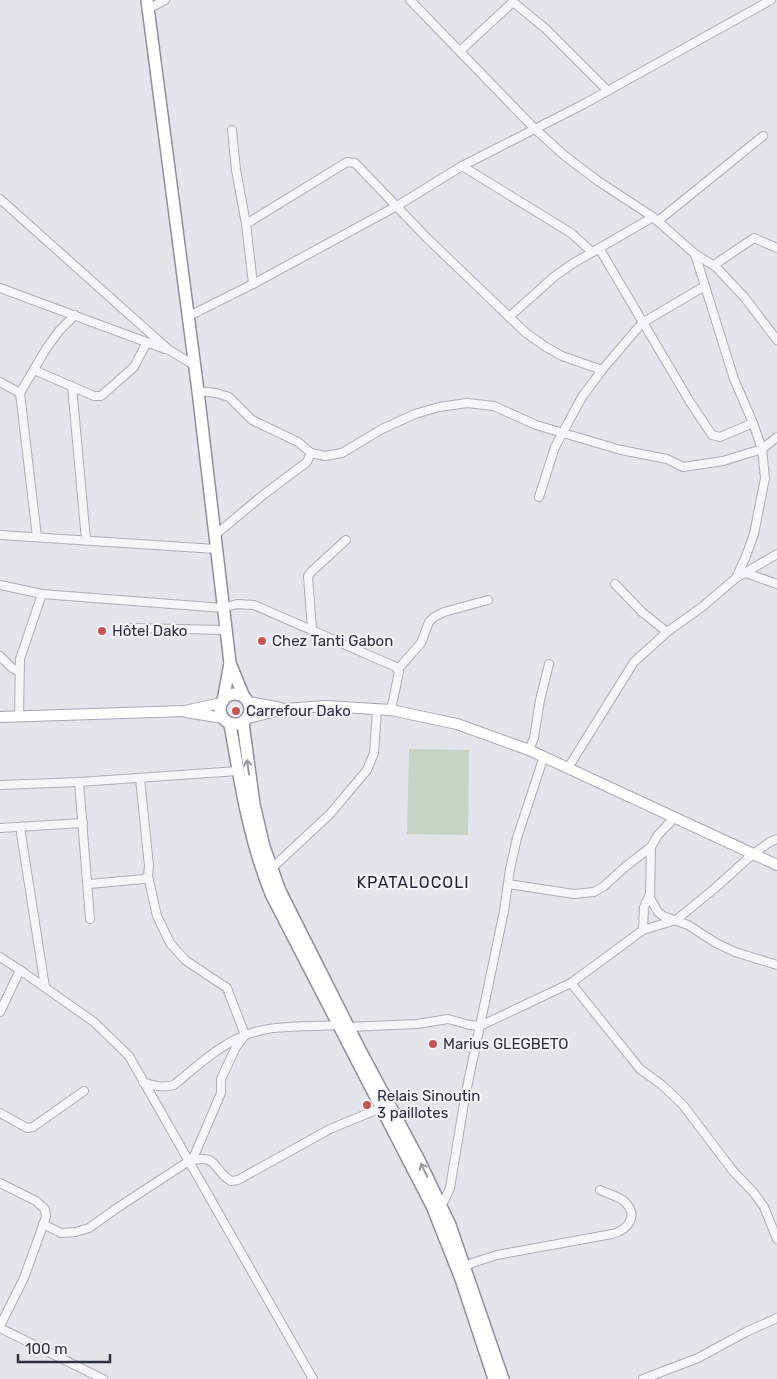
<svg xmlns="http://www.w3.org/2000/svg" width="777" height="1379" font-family="Rubik,sans-serif">
  <style>
    .green { fill: #c6d3c5 }
    .lines { fill: none; stroke-linecap: round; stroke-linejoin: round }
    .minor-casing { stroke: #acafb7; stroke-width: 10 }
    .major-casing { stroke: #a3a8b5; stroke-width: 12 }
    .highway-casing { stroke: #8c90a0; stroke-width: 14 }
    .minor { stroke: #f6f6f9; stroke-width: 8 }
    .major { stroke: #fff; stroke-width: 10 }
    .highway { stroke: #fff; stroke-width: 11 }
    .oneway { stroke: #9698a0 }
    .poi-dot { fill: #c45553; stroke: #f3f4f7; stroke-width: 2 }
    .labels { text-anchor: middle; stroke-width: 4; stroke-linejoin: round; paint-order: stroke }
    .poi-label { font-size: 15px; fill: #2c3041; stroke: #f3f4f7; text-anchor: start }
    .neighbourhood-label { font-size: 16px; letter-spacing: 1px; fill: #1e2232; stroke: #f3f4f7 }
  </style>
  <rect width="100%" height="100%" fill="#e3e5ea"/>
  <path class="green" d="M409 749 469 750 468 835 407 834Z"/>
  <g class="lines">
    <g class="minor-casing">
      <g id="minor">
        <path d="M410 0 535 129 565 156 598 181 653 217 695 254 716 267 745 298 777 340"/>
        <path d="M148 9 165 0"/>
        <path d="M460 51 513 2 546 29 608 91"/>
        <path d="M232 130 236 170 246 224 253 284"/>
        <path d="M462 166 571 233 592 252"/>
        <path d="M0 199 169 350 194 365"/>
        <path d="M658 221 763 136"/>
        <path d="M246 224 347 162 355 163 427 238 526 333 546 347 562 356 602 370"/>
        <path d="M599 248 690 402 712 435 720 437 753 423"/>
        <path d="M714 265 754 238 777 248"/>
        <path d="M0 288 165 349"/>
        <path d="M187 317 253 284 397 206 462 166 584 104 771 0"/>
        <path d="M509 317 555 276 572 264 653 217"/>
        <path d="M34 370 94 396H101L134 367 147 342"/>
        <path d="M0 382 20 393"/>
        <path d="M72 386 86 540"/>
        <path d="M198 391 216 393 229 397 252 420 298 442 311 453 307 462 263 495 214 536"/>
        <path d="M311 453 325 456 342 453 382 429 415 414 439 407 467 403 494 406 536 425 621 450 667 459 683 467 723 461 762 449 777 437"/>
        <path d="M539 497 555 447 563 432 582 397 602 370 642 323 705 286"/>
        <path d="M0 535 216 549"/>
        <path d="M37 537 20 393 46 349 59 331 75 315"/>
        <path d="M746 573 777 584"/>
        <path d="M736 578 777 554"/>
        <path d="M615 584 642 612 667 632"/>
        <path d="M0 585 42 594 223 608 237 604 254 605 396 667 399 672 391 710"/>
        <path d="M132 628 226 630"/>
        <path d="M312 629 308 576 311 572 346 540"/>
        <path d="M0 656 12 668 18 671"/>
        <path d="M398 669 421 643 429 622 434 617 444 612 488 600"/>
        <path d="M19 716 20 659 42 594"/>
        <path d="M529 750 534 738 540 700 549 664"/>
        <path d="M568 768 634 662 667 632 702 607 736 578 746 556 754 534 765 478 762 449 753 423 734 379 695 254"/>
        <path d="M79 782 90 919"/>
        <path d="M0 785 79 782 238 771"/>
        <path d="M20 827 45 987"/>
        <path d="M0 828 83 823"/>
        <path d="M651 847 650 898 658 912 663 916 688 925 716 943 735 952 777 965"/>
        <path d="M271 869 330 814 367 770 374 753 377 709"/>
        <path d="M148 876 157 916 170 943 185 960 227 988 245 1035 236 1047 221 1079V1093L192 1161"/>
        <path d="M89 884 144 879 148 876 149 866 140 778"/>
        <path d="M508 884 574 894 594 892 603 887 625 867 651 847 658 835 674 818"/>
        <path d="M643 930 644 907 650 894"/>
        <path d="M0 957 20 970"/>
        <path d="M571 983 640 1069 662 1085 683 1105 733 1171 754 1193 764 1207 777 1239"/>
        <path d="M0 1012 20 970 94 1022 129 1056 313 1379"/>
        <path d="M348 1027 417 1024 448 1019 470 1025 480 1026 571 983 643 930 676 920 714 889 753 854 770 842 777 839"/>
        <path d="M143 1082C154 1086 162 1088 174 1085 196 1067 219 1045 246 1035 273 1024 310 1027 338 1025"/>
        <path d="M0 1113 27 1128 33 1127 84 1091"/>
        <path d="M0 1183 36 1201 45 1209 46 1217 24 1278 0 1326"/>
        <path d="M439 1208 444 1201 450 1188 465 1097 504 911 510 869 517 838 544 756"/>
        <path d="M43 1224 61 1233 76 1232 89 1228 117 1208 189 1161C219 1153 212 1170 231 1181L238 1180 330 1129 381 1108"/>
        <path d="M465 1267 472 1263 497 1255 612 1234C628 1230 639 1216 625 1202 619 1196 608 1194 600 1190"/>
        <path d="M0 1328 103 1379"/>
        <path d="M643 1379 698 1358 746 1332 777 1318"/>
      </g>
    </g>
    <g class="major-casing">
      <g id="major">
        <path d="M249 702 281 708"/>
        <path d="M186 712 223 718"/>
        <path d="M0 717 185 711 221 703"/>
        <path d="M248 718 284 709 326 706 391 710 457 724 529 750 777 865"/>
      </g>
    </g>
    <g class="highway-casing">
      <g id="highway">
        <path d="M147 0 198 391 230 663 244 697"/>
        <circle cx="235" cy="709" r="15"/>
        <path d="M223 701 230 663"/>
        <path d="M243 723 254 804 264 847 280 891 360 1050 418 1158 450 1225 503 1379"/>
        <path d="M230 724C240 782 249 839 271 894L432 1206 461 1279 494 1379"/>
      </g>
    </g>
    <use href="#minor" class="minor"/>
    <use href="#major" class="major"/>
    <use href="#highway" class="highway"/>
  </g>
  <defs><path id="oneway-shaft" d="M-6 0H5M1.5-3L5.5 0L1.5 3" fill="none" stroke-width="1.6" stroke-linecap="round" stroke-linejoin="round" transform="scale(1.25)"/></defs>
  <g class="oneway">
    <use href="#oneway-shaft" transform="translate(248 767) rotate(-98)"/>
    <use href="#oneway-shaft" transform="translate(424 1170) rotate(-116)"/>
  </g>
  <g class="poi-dot">
    <circle cx="102" cy="631" r="5"/>
    <circle cx="262" cy="641" r="5"/>
    <circle cx="236" cy="711" r="5"/>
    <circle cx="433" cy="1044" r="5"/>
    <circle cx="367" cy="1105" r="5"/>
  </g>
  <g class="labels">
    <g class="poi-label">
      <text x="112" y="636">Hôtel Dako</text>
      <text x="272" y="646">Chez Tanti Gabon</text>
      <text x="246" y="716">Carrefour Dako</text>
      <text x="443" y="1049">Marius GLEGBETO</text>
      <text x="377" y="1101">Relais Sinoutin<tspan x="377" dy="17">3 paillotes</tspan></text>
    </g>
    <g class="neighbourhood-label">
      <text x="413" y="888">KPATALOCOLI</text>
    </g>
  </g>
  <path d="M18 1354v8h92v-8" fill="none" stroke="#2c3041" stroke-width="2.5"/>
  <text x="25" y="1354" font-size="15" fill="#2c3041" stroke="#f3f4f7" stroke-width="4" paint-order="stroke">100 m</text>
</svg>
